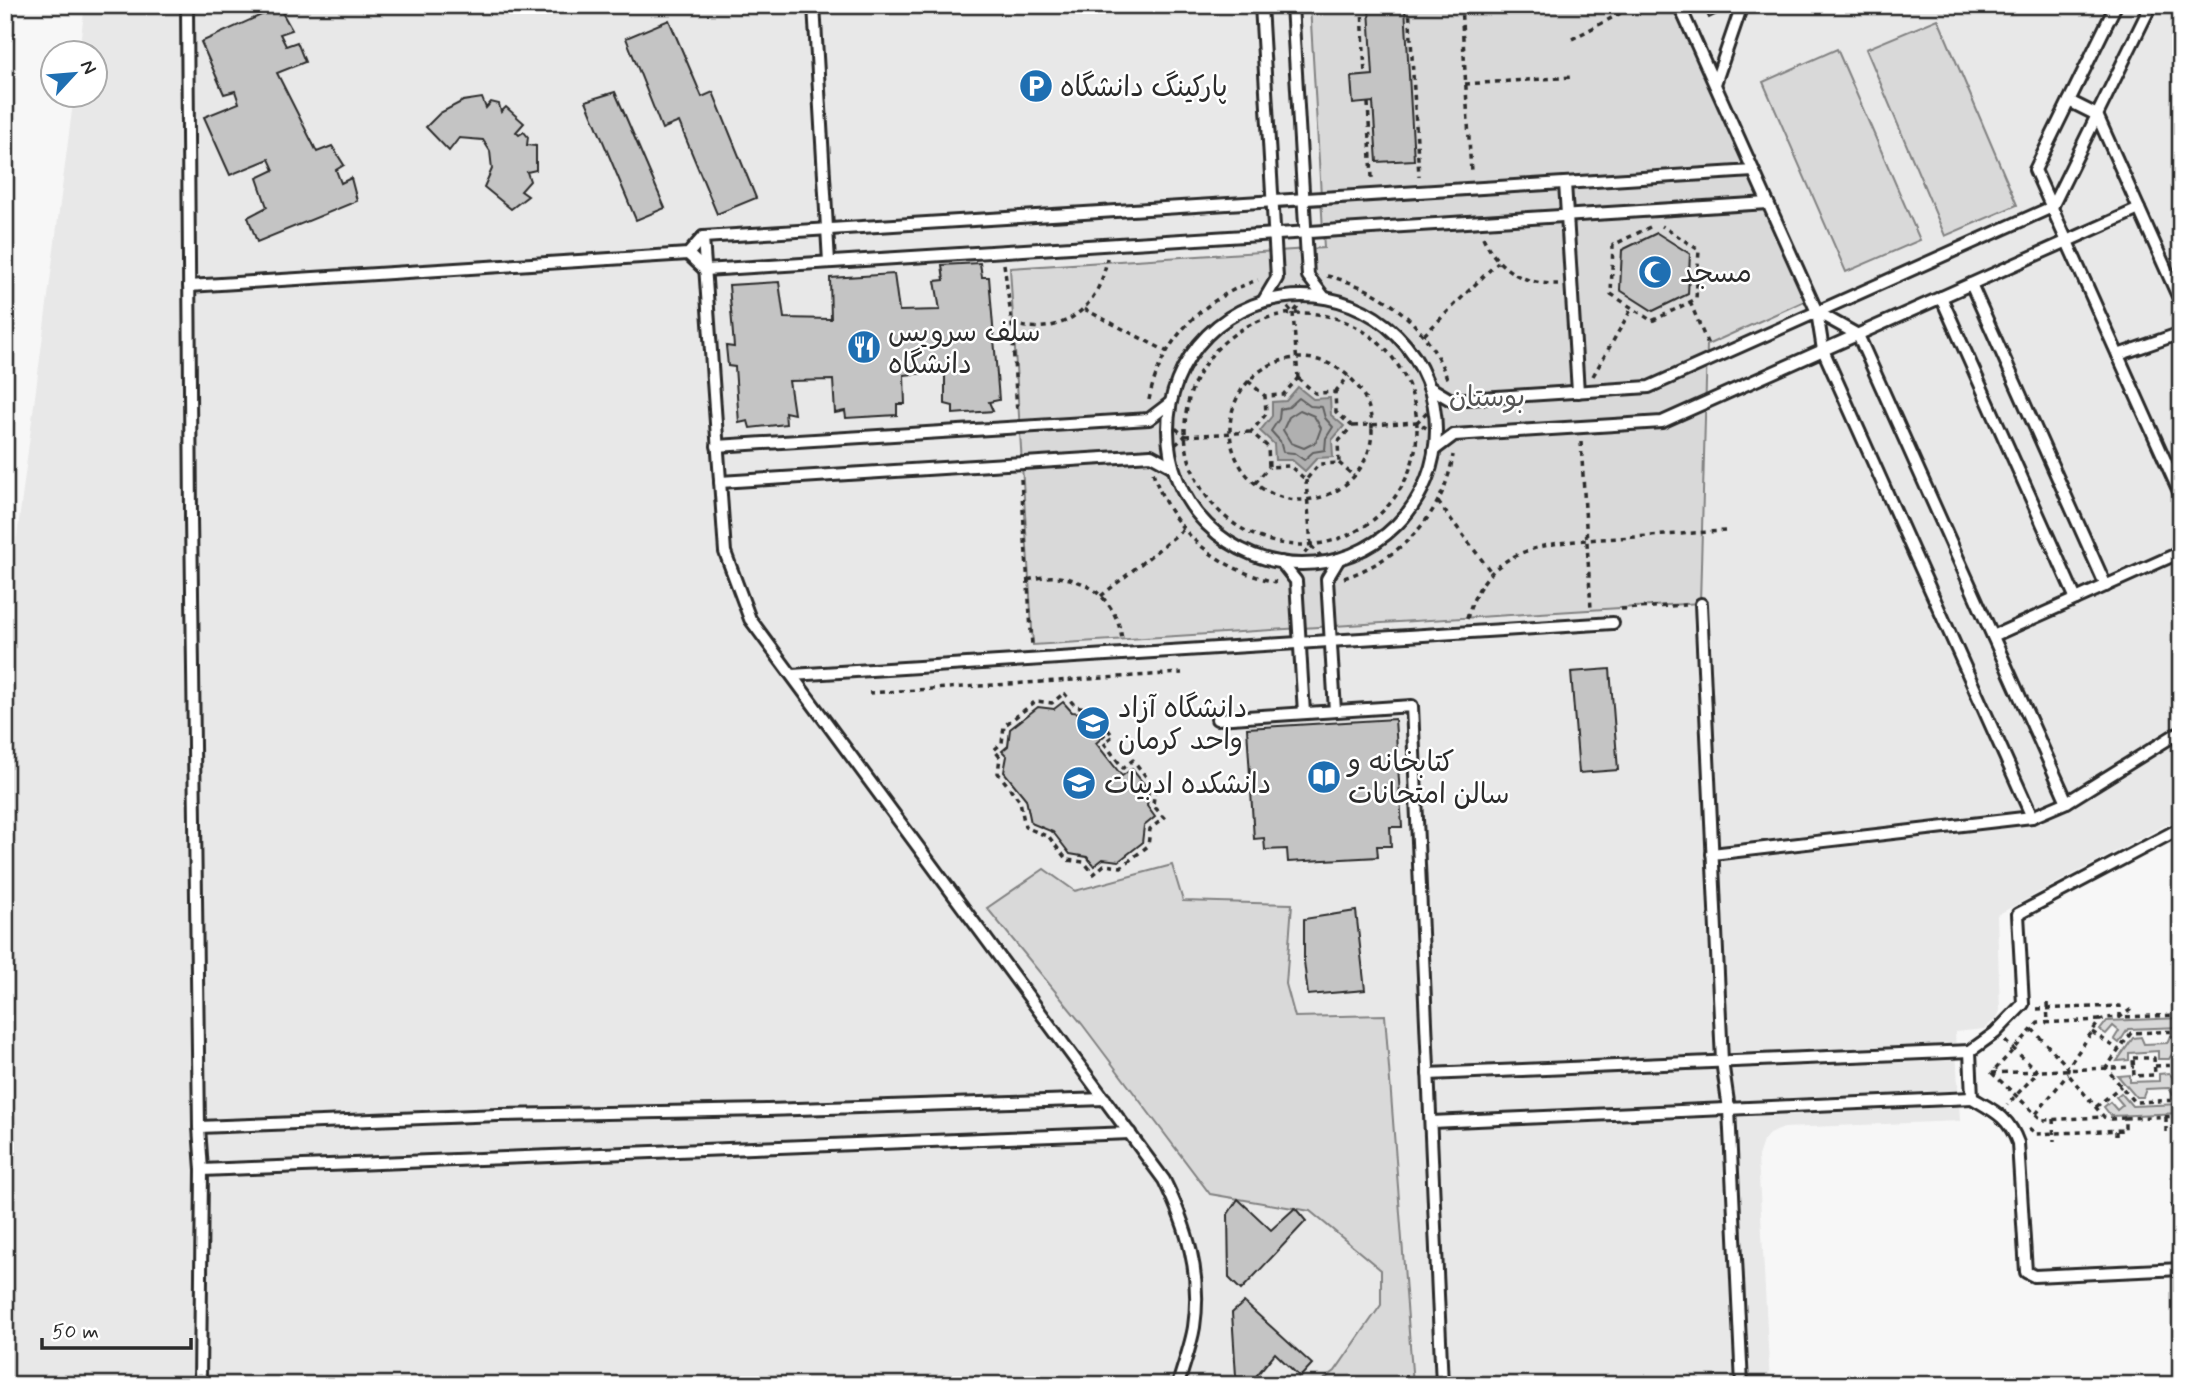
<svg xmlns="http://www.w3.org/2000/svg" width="2186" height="1390" font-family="Mynerve,'Playpen Sans Arabic',sans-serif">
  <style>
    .built { fill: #e8e8e8 }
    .green { fill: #d9d9d9; stroke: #828282; stroke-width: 2 }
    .water { fill: #b0b0b0; stroke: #7b7b7b; stroke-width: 2 }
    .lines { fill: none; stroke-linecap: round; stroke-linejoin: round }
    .shore { stroke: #606060; stroke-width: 2 }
    .building { fill: #c4c4c4; stroke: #2b2b2b; stroke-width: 2 }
    .service-casing { stroke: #2b2b2b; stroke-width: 16 }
    .path { stroke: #2b2b2b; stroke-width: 3.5; stroke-dasharray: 5 5; stroke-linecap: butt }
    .service { stroke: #fff; stroke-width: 10 }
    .labels { text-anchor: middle; stroke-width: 5; stroke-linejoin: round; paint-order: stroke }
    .poi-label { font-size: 28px; fill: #2b2b2b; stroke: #fff; text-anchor: start }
    .park-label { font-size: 28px; fill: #565656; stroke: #fff }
  </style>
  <rect width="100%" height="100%" fill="#f7f7f7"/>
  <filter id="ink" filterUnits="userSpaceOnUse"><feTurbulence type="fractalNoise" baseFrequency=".0143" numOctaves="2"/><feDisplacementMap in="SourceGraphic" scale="14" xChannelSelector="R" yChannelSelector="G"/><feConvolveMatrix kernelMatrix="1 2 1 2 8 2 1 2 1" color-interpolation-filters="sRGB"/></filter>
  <g filter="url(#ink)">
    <path class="built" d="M85 5H2181V817L1997 915 2000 1011 1997 1018 1984 1029 1955 1032 1960 1121 1784 1128 1769 1134 1763 1141 1758 1156 1770 1385H5V629L74 95 94 94V52H79Z"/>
    <g class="green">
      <path d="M1310 5H1678L1809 299 1707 345 1700 603 1033 645 1010 268 1324 248Z"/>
      <path d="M1938 19 2017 205 1945 236 1866 49Z"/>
      <path d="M1837 49 1920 240 1846 272 1763 82Z"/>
      <path d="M1172 865 1183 901 1292 904 1286 984 1295 1017 1385 1015 1413 1385H1316L1335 1371 1381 1305V1270L1310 1211 1210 1194 1082 1024 987 908 1044 869 1075 891Z"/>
      <path d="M2181 1018V1027L2128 1029 2119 1043 2114 1039 2119 1031 2113 1026 2106 1034 2100 1030 2107 1021Z"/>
      <path d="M2170 1036H2181V1040L2169 1059H2158V1051L2129 1053V1060L2117 1061 2133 1038 2141 1037 2144 1044 2167 1043Z"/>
      <path d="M2169 1073 2181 1088V1095H2173L2169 1088 2146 1089 2143 1097H2136L2118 1076 2130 1075V1082L2159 1081V1074Z"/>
      <path d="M2121 1093 2132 1106 2181 1104V1113L2111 1116 2104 1107 2110 1102 2117 1110 2123 1105 2116 1097Z"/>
    </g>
    <path class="water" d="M1298 387 1313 399 1330 398 1331 415 1344 426 1332 440 1333 457 1317 458 1305 471 1292 460H1275L1274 444 1260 431 1272 416V402L1286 401Z"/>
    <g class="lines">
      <g class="shore">
        <path d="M1299 398 1310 406 1322 407 1325 418 1333 427 1326 438 1325 450 1313 452 1304 460 1294 453 1283 452 1280 441 1271 431 1279 419 1280 409 1289 407Z"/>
        <path d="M1300 410 1314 416 1321 428 1316 442 1304 448 1291 443 1283 430 1289 417Z"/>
      </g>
    </g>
    <g class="building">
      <path d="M1703 5H1718L1721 12 1709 18Z"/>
      <path d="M279 7 292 30 280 34 286 46 297 42 305 62 277 73 317 152 332 146 344 165 336 170 341 183 351 178 357 201 257 242 248 217 267 207 257 178 274 170 269 159 230 175 204 117 239 103 235 91 224 94 201 42Z"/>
      <path d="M1405 7 1414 160 1377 162 1373 102 1353 104 1351 77 1373 75 1369 9Z"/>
      <path d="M669 20 702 97 713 92 756 198 717 214 679 122 662 129 626 38Z"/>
      <path d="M615 92 665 208 636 220 586 101Z"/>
      <path d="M482 98 486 108 491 102 499 104 501 112 506 107 524 123 516 132 519 135 524 132 528 137 527 145 536 146V170L527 172 530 181 521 191 528 196 511 209 484 187 492 169 490 151 483 140 459 138 449 151 426 127 440 113 463 101Z"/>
      <path d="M1657 233 1690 254 1688 294 1653 311 1620 290 1622 250Z"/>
      <path d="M980 263 982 277H989L999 400 989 402 993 411 953 414V406L945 404V371L904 375 905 404H897V415L846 418 845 411 835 413 833 380 789 381 794 414 785 412 786 424 750 428 748 421 739 423 735 367 728 366 726 346 734 347 729 285 779 282 784 318 831 319 830 278 894 274 899 311 940 310 935 281 944 280 942 265Z"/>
      <path d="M1610 669 1618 770 1579 773 1571 672Z"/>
      <path d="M1063 702 1072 712 1089 714 1105 735 1096 743 1122 776 1132 769 1149 790 1147 806 1155 817 1144 826 1142 843 1119 861 1103 859 1094 866 1087 857 1070 854 1053 832 1031 823 1026 799 1004 772 1007 756 1002 751 1008 746 1010 729 1038 707 1054 709Z"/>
      <path d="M1395 719 1402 827H1390L1391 846H1377L1378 857 1288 862 1287 849 1265 850 1264 838 1254 839 1247 728Z"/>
      <path d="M1356 911 1365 990 1308 995 1304 961V919Z"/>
      <path d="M1238 1199 1271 1230 1295 1208 1306 1221 1241 1290 1229 1278 1228 1214Z"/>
      <path d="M1244 1302 1312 1364 1300 1377 1275 1353 1249 1385 1236 1376 1232 1313Z"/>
    </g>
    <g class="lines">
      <g class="service-casing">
        <g id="service">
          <path d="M187 5 191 516 199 1127 202 1170 200 1385"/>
          <path d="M814 5 829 262"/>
          <path d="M1261 5 1277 278 1264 300"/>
          <path d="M1292 5 1308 276 1324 297"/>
          <path d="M1679 5 1817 312 1823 350 2032 817"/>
          <path d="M2116 5 2035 170 2181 496"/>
          <path d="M1715 84 1742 5"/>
          <path d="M2069 101 2097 115 2181 303"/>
          <path d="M1565 183 1578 392"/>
          <path d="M703 237 725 552 750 619 1164 1180C1187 1227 1202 1273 1194 1327 1191 1346 1183 1366 1178 1385"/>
          <path d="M688 254 705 270 1768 203"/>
          <path d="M1971 284 2106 586"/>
          <path d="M189 286 688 254 703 237 1753 171"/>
          <circle cx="1302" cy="430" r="134"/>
          <path d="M1941 297 2076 599"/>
          <path d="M1817 312 1858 335 2067 802"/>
          <path d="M2118 355 2181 333"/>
          <path d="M1429 387 1451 400 1649 387 2052 207 2151 5"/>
          <path d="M717 446 1149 419 1170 403"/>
          <path d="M1434 450 1454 435 1662 422 2139 209"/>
          <path d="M720 482 1151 455 1173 467"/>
          <path d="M1281 562 1296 581 1304 713"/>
          <path d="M1701 604 1722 1061 1729 1109 1742 1385"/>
          <path d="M1993 636 2181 552"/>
          <path d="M792 675 1613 623"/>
          <path d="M1335 711 1327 579 1339 559"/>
          <path d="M1217 719 1412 706 1442 1385"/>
          <path d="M2181 828 2018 914 2023 1004 1995 1033 1970 1051 1972 1098C1994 1111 2009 1117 2018 1143L2026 1272 2034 1276 2181 1269"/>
          <path d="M1712 854 2032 817 2067 802 2181 731"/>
          <path d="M1428 1074 1970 1051"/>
          <path d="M1431 1122 1972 1098"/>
          <path d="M199 1127 498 1115 767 1110 1105 1099"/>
          <path d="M202 1170 1130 1133"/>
        </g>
      </g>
      <g class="path">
        <path d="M1409 5 1419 176"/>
        <path d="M1461 5 1471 172"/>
        <path d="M1362 6 1365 76"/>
        <path d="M1308 9 1372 5"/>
        <path d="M1572 39 1636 5"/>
        <path d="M1465 84 1574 77"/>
        <path d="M1368 103 1372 178"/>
        <path d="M1650 227 1613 245 1611 294 1652 321 1696 299 1699 250 1662 226"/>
        <path d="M1483 237C1497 269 1524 285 1558 284"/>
        <path d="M1004 264 1012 324 1017 413"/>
        <path d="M1327 276C1383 288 1429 326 1448 381"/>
        <path d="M1281 300 1293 313 1306 298"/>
        <path d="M1690 302 1708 345"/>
        <path d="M1084 309 1166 351"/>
        <circle cx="1301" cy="429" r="116"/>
        <path d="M1293 313 1298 378"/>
        <path d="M1012 324C1062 338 1100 308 1107 258"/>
        <path d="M1424 335 1498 262"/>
        <circle cx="1301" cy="429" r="71"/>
        <path d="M1593 376 1632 308"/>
        <path d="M1298 378 1315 393 1335 392 1336 412 1352 426 1338 442 1339 463 1319 464 1306 480 1290 466 1269 467 1268 447 1251 432 1266 414 1265 396 1283 395Z"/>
        <path d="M1248 381 1265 396"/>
        <path d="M1335 392 1349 376"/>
        <path d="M1149 400C1160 342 1202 298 1258 280"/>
        <path d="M1434 405 1417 422 1434 433"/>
        <path d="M1168 422 1185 436 1171 449"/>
        <path d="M1353 426 1417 422"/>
        <path d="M1185 436 1251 432"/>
        <path d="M1581 442 1591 609"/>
        <path d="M1339 463 1355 477"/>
        <path d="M1153 472C1170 530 1218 570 1276 582"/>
        <path d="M1021 479 1032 646"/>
        <path d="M1306 480 1311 546"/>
        <path d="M1255 483 1269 467"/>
        <path d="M1438 502 1491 572"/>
        <path d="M1298 561 1311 546 1324 559"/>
        <path d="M1344 578C1400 559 1444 515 1453 455"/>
        <path d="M1028 580C1073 568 1115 591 1122 639"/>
        <path d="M1101 596 1184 529"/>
        <path d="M1621 609 1686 605"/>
        <path d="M1467 619C1486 543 1553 542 1618 538 1654 536 1690 533 1725 531"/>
        <path d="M869 693 1182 673"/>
        <path d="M1064 693 1075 706 1092 709 1113 736 1104 743 1123 768 1133 760 1155 788 1153 805 1164 818 1150 829 1148 846 1121 867 1104 865 1094 874 1084 862 1067 860 1049 837 1025 827 1020 801 998 773 1000 757 994 750 1002 743 1004 726 1036 701 1052 703Z"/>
        <path d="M2047 1003 2048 1023"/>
        <path d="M2037 1009 2120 1006V1017L2181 1015"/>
        <path d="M2100 1020 2038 1023 1992 1073 2042 1120 2104 1117"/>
        <path d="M2032 1029 2068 1067"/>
        <path d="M2181 1031 2131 1033 2106 1068 2134 1102 2181 1100"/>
        <path d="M2092 1032 2119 1050"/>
        <path d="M2005 1041 2038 1072 2007 1105"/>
        <path d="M2181 1048C2173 1060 2172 1069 2181 1080"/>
        <path d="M2133 1058H2154L2155 1075 2134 1076Z"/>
        <path d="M2155 1066 2181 1065"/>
        <path d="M1992 1073 2134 1067"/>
        <path d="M2096 1107 2121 1086"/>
        <path d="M2036 1114 2068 1074"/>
        <path d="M2166 1117V1136"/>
        <path d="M2125 1118 2111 1119 2104 1117 2068 1074V1067L2100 1020 2106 1018 2120 1017 2133 1008"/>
        <path d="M2053 1119 2054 1141"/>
        <path d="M2029 1128 2036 1134 2125 1130V1118L2181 1116"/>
        <path d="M2116 1131V1138"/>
        <path d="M2170 1206H2181"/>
      </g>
      <use href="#service" class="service"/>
    </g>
  </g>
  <defs>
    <g id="parking-disc" transform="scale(1.75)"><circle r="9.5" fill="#1f6fb2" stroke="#fff"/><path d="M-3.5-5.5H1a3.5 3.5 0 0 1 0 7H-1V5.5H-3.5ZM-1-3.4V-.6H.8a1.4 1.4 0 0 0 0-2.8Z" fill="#fff"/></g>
    <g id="mosque-disc" transform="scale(1.75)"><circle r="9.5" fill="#1f6fb2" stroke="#fff"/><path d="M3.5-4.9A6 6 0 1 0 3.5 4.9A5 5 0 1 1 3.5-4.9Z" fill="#fff"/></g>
    <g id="restaurant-disc" transform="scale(1.75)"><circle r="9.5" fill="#1f6fb2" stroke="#fff"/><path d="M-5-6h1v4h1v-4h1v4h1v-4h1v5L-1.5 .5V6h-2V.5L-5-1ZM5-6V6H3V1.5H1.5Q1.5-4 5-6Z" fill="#fff"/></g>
    <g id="university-disc" transform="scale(1.75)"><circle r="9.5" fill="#1f6fb2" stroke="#fff"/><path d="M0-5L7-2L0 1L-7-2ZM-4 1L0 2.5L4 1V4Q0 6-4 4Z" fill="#fff"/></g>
    <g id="library-disc" transform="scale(1.75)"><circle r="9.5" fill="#1f6fb2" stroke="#fff"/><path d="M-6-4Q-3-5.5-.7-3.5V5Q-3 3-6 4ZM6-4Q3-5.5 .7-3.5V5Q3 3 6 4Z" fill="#fff"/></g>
  </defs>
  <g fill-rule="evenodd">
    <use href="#parking-disc" x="1036" y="86"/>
    <use href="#mosque-disc" x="1655" y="272"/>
    <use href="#restaurant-disc" x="864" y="347"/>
    <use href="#university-disc" x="1093" y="723"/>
    <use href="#library-disc" x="1324" y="777"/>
    <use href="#university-disc" x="1079" y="783"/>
  </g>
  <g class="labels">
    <g class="poi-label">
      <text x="1060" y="96">پارکینگ دانشگاه</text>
      <text x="1680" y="282">مسجد</text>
      <text x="888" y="341">سلف سرویس<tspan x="888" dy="32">دانشگاه</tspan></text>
      <text x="1118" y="717">دانشگاه آزاد<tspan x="1118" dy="32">واحد کرمان</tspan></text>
      <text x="1348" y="771">کتابخانه و<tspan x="1348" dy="32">سالن امتحانات</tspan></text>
      <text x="1104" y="793">دانشکده ادبیات</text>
    </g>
    <g class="park-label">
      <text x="1487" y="406">بوستان</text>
    </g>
  </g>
  <rect width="2186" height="1390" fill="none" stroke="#fff" stroke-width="28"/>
  <rect x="14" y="14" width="2158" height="1362" fill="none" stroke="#2b2b2b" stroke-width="2.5" filter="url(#ink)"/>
  <g transform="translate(74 74) rotate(64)"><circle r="33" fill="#ffffff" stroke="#aaaaaa" stroke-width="2"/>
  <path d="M0-5L12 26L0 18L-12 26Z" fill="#1f6fb2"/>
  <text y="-10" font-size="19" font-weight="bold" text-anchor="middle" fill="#2b2b2b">N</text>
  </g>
  <path d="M42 1338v10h149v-10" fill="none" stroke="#2b2b2b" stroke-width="3.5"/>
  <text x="52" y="1338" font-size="21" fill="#2b2b2b" stroke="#ffffff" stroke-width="5" paint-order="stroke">50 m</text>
</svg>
